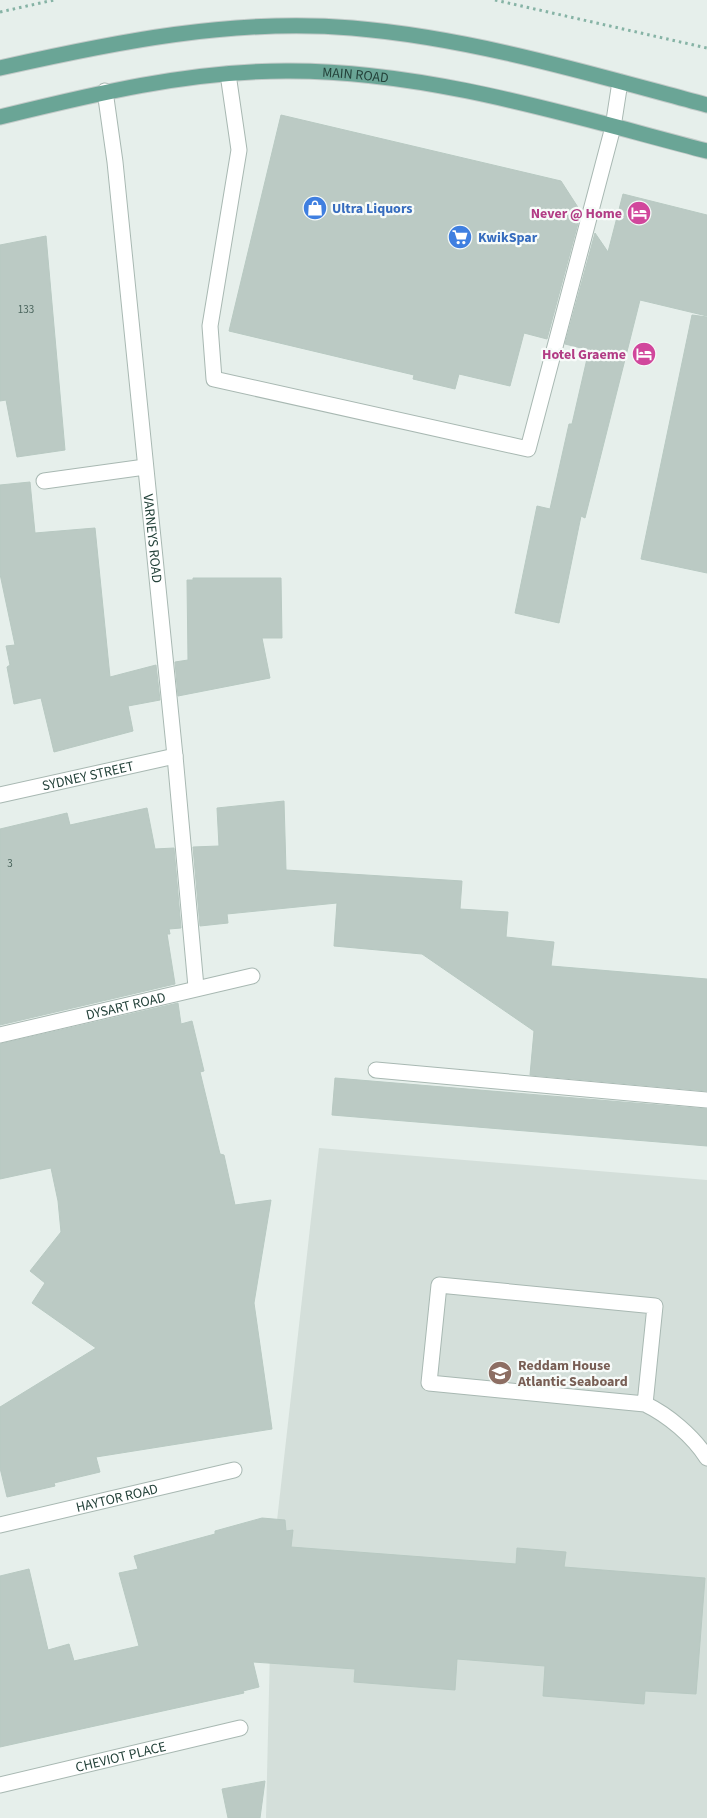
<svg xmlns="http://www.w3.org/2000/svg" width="707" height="1818" font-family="'Source Sans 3',sans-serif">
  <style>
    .built { fill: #d4dfda }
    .building { fill: #bbcac4; stroke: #b8c9c2 }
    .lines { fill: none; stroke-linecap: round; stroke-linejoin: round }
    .minor-casing { stroke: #a8b8b2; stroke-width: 17 }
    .major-casing { stroke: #c2cac8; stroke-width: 17 }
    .path { stroke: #86b3a5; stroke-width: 3; stroke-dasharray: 2.5 4; stroke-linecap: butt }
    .minor { stroke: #fff; stroke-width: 15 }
    .major { stroke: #6aa596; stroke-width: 15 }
    .labels { text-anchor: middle; stroke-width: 4.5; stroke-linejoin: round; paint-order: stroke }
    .number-label { font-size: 11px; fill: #4a645c }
    .street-label { font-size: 14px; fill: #24423a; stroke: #f7fbf9 }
    .shop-label { font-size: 14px; font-weight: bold; fill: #366cbe; stroke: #f7fbf9; text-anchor: start }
    .hotel-label { font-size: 14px; font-weight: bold; fill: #b23c85; stroke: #f7fbf9; text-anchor: end }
    .education-label { font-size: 14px; font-weight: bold; fill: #785e54; stroke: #f7fbf9; text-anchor: start }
  </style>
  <rect width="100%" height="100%" fill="#e6efeb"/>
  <path class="built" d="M319 1148 707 1180V1818H266L272 1565Z"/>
  <g class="building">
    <path d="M281 115 561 181 581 212 547 339 524 333 510 386 459 374 455 389 413 379 414 375 229 331Z"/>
    <path d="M623 194 707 215V316L640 300 585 518 581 516 559 623 515 613 537 506 550 509 569 424H572L589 350 565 344 595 233 608 252Z"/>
    <path d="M46 236 65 450 17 457 6 400 0 401V245Z"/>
    <path d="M692 315 707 317V573L641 559Z"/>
    <path d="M30 482 35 533 95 528 110 677 156 665 160 700 128 706 133 731 54 752 41 698 14 704 7 667 10 665 6 646 15 645 0 574V485Z"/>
    <path d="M193 578H281L282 638H262L270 678 178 696 175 662 188 660 187 580H193Z"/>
    <path d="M284 801 286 870 462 881 460 909 508 912 506 937 554 942 551 966 707 979V1091L530 1075 534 1031 422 954 334 946 337 903 227 914 228 923 200 926 193 847 219 846 217 808Z"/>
    <path d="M147 808 155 849 174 848 181 928 169 929 170 934H167L175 984 0 1025V829L67 813 70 825Z"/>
    <path d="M178 1003 181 1024 192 1021 204 1071 200 1072 220 1154 224 1155 235 1205 271 1200 254 1303 272 1429 96 1457 100 1472 54 1483 55 1486 7 1497 0 1468V1407L96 1348 32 1303 45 1283 30 1271 61 1232 58 1201 51 1168 0 1179V1044Z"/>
    <path d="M335 1078 707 1109V1146L332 1115Z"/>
    <path d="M262 1518 285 1520 286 1531 293 1530 291 1547 516 1564 517 1548 566 1552 564 1567 705 1578 696 1694 645 1691 644 1704 543 1696 545 1666 457 1659 455 1690 354 1682 355 1669 253 1662 259 1687 243 1691 244 1693 0 1747V1576L29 1569 48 1650 69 1644 74 1661 139 1646 119 1573 138 1569 134 1556 215 1534V1531Z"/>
    <path d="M265 1781 260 1818H228L222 1789Z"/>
  </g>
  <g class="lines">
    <g class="minor-casing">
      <g id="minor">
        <path d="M228 74 239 150 210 326 214 379 528 449 613 127 620 82"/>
        <path id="s1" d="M105 91 115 162 175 756 196 987"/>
        <path d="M44 481 145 467"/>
        <path id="s2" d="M0 795 175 756"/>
        <path id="s3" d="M0 1035 252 976"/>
        <path d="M376 1070 707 1100"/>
        <path d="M645 1404 655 1306 439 1285 429 1383 645 1404C668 1415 693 1436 707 1458"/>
        <path id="s4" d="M0 1525 234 1470"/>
        <path id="s5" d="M0 1785 240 1728"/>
      </g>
    </g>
    <g class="major-casing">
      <g id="major">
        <path d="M0 68C115 42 234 18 352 28 472 38 591 74 707 105"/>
        <path id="s6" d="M0 117C94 94 188 71 286 71 426 70 572 116 707 151"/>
      </g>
    </g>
    <g class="path">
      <path d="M495 0 707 48"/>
      <path d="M0 12 54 0"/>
    </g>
    <use href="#minor" class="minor"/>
    <use href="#major" class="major"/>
  </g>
  <defs>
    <g id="shop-disc" transform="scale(1.25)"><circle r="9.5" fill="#3f7fe0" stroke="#f7fbf9"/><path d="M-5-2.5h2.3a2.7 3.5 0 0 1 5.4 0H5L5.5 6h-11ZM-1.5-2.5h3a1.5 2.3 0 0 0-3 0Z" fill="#fff"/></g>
    <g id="hotel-disc" transform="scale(1.25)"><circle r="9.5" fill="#d1479c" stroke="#f7fbf9"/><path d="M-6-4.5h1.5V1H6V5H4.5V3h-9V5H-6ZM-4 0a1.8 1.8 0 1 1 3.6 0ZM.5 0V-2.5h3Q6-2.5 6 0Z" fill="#fff"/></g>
    <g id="supermarket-disc" transform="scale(1.25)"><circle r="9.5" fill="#3f7fe0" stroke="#f7fbf9"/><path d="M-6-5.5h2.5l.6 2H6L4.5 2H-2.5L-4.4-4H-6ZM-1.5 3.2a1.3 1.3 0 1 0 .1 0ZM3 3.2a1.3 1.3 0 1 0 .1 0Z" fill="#fff"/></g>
    <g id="school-disc" transform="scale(1.25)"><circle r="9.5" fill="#8d6e63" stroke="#f7fbf9"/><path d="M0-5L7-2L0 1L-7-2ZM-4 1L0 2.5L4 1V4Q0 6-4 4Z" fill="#fff"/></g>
  </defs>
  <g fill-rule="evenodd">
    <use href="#shop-disc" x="315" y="208"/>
    <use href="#hotel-disc" x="639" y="213"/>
    <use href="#supermarket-disc" x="460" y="237"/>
    <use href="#hotel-disc" x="644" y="354"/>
    <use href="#school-disc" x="500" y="1373"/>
  </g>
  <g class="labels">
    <g class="number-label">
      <text x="26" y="313">133</text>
      <text x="10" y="867">3</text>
    </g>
    <g class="street-label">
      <text dy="5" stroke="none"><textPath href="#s6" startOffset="360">MAIN ROAD</textPath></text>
      <text dy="5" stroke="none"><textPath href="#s1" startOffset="450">VARNEYS ROAD</textPath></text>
      <text dy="5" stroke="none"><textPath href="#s2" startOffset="90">SYDNEY STREET</textPath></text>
      <text dy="5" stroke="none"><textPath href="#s3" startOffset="129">DYSART ROAD</textPath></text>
      <text dy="5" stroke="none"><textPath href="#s4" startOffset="120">HAYTOR ROAD</textPath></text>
      <text dy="5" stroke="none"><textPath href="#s5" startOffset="124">CHEVIOT PLACE</textPath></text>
    </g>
    <g class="shop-label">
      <text x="332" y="213">Ultra Liquors</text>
      <text x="478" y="242">KwikSpar</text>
    </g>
    <g class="hotel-label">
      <text x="622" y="218">Never @ Home</text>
      <text x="626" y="359">Hotel Graeme</text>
    </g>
    <g class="education-label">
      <text x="518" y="1370">Reddam House<tspan x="518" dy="16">Atlantic Seaboard</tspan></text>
    </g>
  </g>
</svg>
